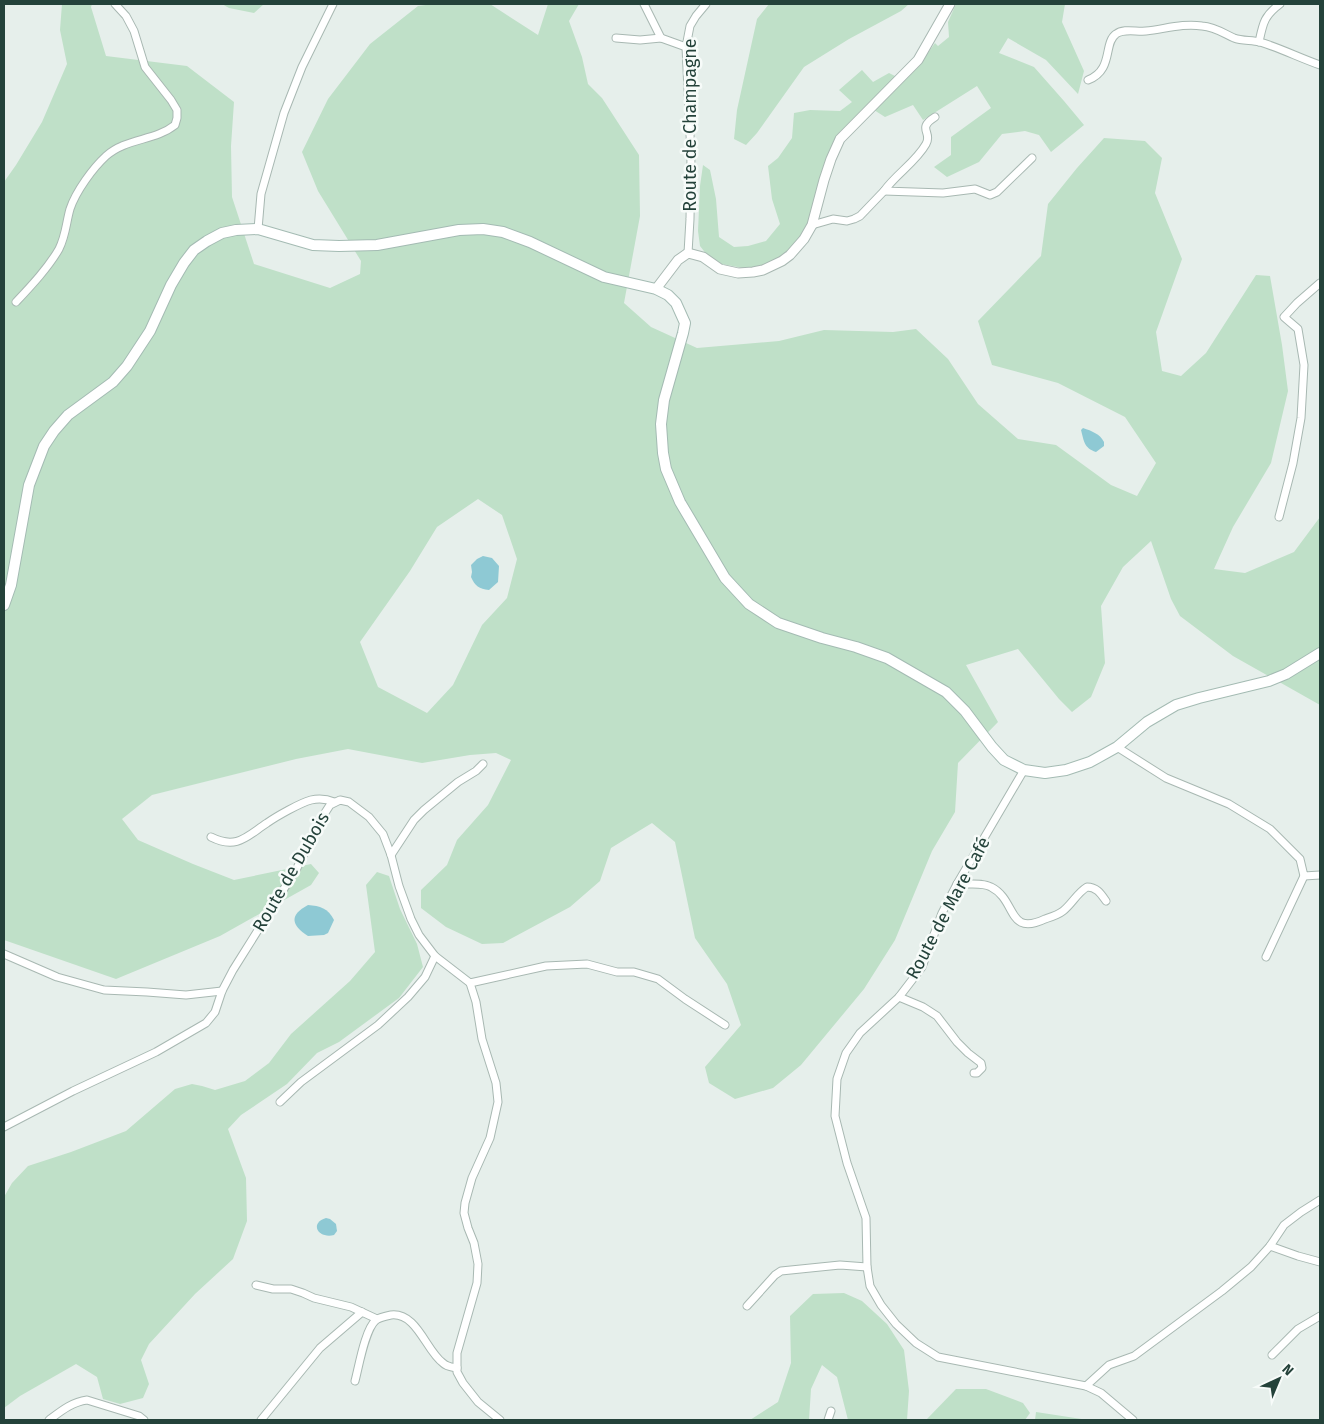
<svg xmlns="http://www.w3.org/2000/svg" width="1324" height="1424" font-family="'Fira Sans',sans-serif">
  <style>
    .green { fill: #bfe0c8; fill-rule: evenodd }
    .water { fill: #8ec9d4 }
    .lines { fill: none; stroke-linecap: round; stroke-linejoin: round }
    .minor-casing { stroke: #a8b8b2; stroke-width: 9 }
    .tertiary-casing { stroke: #a8b8b2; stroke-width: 11 }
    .secondary-casing { stroke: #a4bbb3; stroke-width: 12 }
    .minor { stroke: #fff; stroke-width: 7 }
    .tertiary { stroke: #fff; stroke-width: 9 }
    .secondary { stroke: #fff; stroke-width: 10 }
    .labels { text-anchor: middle; stroke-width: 5; stroke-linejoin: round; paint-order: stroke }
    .street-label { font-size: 18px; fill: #24423a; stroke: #f7fbf9 }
  </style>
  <rect width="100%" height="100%" fill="#e6efeb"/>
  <g class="green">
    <path d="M62 4H92L91 7 106 56 187 66 234 102 231 146 232 197 254 264 330 288 360 274 361 261 318 191 302 152 328 99 370 44 418 6 433 4H490L538 35 548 4H579L569 21 582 57 588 84 602 98 639 155 640 216 624 303 651 327 697 348 779 341 824 330 893 332 916 329 948 359 978 404 1018 439 1056 445 1111 485 1137 496 1156 463 1125 417 1058 383 992 365 978 321 1041 256 1048 204 1077 168 1104 138 1145 141 1162 158 1155 193 1182 259 1156 332 1162 371 1181 376 1206 353 1256 275 1270 276 1282 345 1288 391 1271 463 1233 527 1214 569 1245 573 1294 552 1320 517V705L1233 656 1180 616 1171 599 1151 541 1123 567 1101 606 1105 663 1091 697 1072 712 1059 699 1018 649 966 665 998 722 958 763 955 812 932 851 895 940 864 989 801 1065 773 1088 735 1099 709 1083 705 1067 741 1025 727 984 695 938 675 842 652 823 611 848 600 881 570 907 503 943 482 944 446 927 421 908V890L447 865 457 840 488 805 511 760 496 753 470 755 422 763 348 749 296 759 152 795 122 819 138 840 193 864 234 880 311 864 319 873 311 885 220 936 116 979 4 940V182L16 165 42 122 67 64 60 30ZM478 499 502 515 517 559 507 598 482 625 453 685 427 713 378 687 360 642 410 571 437 527Z"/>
    <path d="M222 4H264L254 13 229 8Z"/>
    <path d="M769 4H909L901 11 849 39 804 67 757 133 746 145 734 139 737 110 757 19Z"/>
    <path d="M956 4H1065L1062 22 1084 71 1078 94 1046 60 1008 38 999 53 1034 67 1064 101 1084 125 1051 152 1039 135 1025 131 1002 134 979 162 947 177 934 167 951 155V137L991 108 977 86 923 120 913 105 885 117 874 110 838 138 810 223 797 245 784 255 761 266 743 268 722 264 707 255 700 246 698 231 700 186 703 165 710 170 716 199 719 237 734 247 748 246 766 241 780 224 772 199 768 166 778 158 792 138 794 113 810 110 840 111 852 102 839 90 862 70 873 82 889 73 903 80 919 65 935 43 938 46 949 37 948 22Z"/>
    <path d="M377 872 389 876 400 909 417 944 423 967 399 998 339 1042 317 1053 287 1084 241 1115 228 1129 246 1178 247 1221 233 1259 195 1294 149 1344 141 1360 149 1384 143 1398 120 1404 103 1399 97 1377 76 1364 20 1396 4 1408V1197L12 1183 28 1166 71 1152 126 1131 175 1089 192 1084 202 1086 215 1090 245 1081 269 1063 291 1034 350 981 375 952 366 885Z"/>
    <path d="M844 1293 862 1301 887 1324 904 1350 909 1391 907 1420H848L837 1377 822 1365 811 1389 809 1420H750L778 1402 791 1363 790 1316 813 1294Z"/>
    <path d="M956 1389H986L1023 1403 1030 1413 1025 1420H926Z"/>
    <path d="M1036 1412 1088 1420H1035Z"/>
  </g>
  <g class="water">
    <path d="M1083 428C1092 431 1100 434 1104 442V446L1096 452C1084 448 1084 441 1081 430Z"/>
    <path d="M483 556 492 558 499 566 498 582 489 590C479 589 475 586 471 577L472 572 471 565 477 559Z"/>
    <path d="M308 905C320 906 328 908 334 920L328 933 324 935 308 936C291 925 289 915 308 905Z"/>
    <path d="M326 1218 330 1219 336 1224 337 1231 334 1235C318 1239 309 1223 326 1218Z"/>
  </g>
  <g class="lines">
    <g class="minor-casing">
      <g id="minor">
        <path d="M644 4 661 38 686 47"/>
        <path d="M616 38 640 40 661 38"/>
        <path d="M1259 42C1263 23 1264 16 1280 4"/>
        <path d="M1088 80C1114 70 1103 43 1116 34 1124 28 1136 32 1146 31 1165 29 1183 23 1202 26 1215 27 1223 33 1234 38 1242 41 1251 40 1260 42 1280 48 1300 58 1320 65"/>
        <path d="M935 117C916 129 933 132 926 144 916 162 896 174 884 191L943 193 975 189 990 195 997 192 1032 158"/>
        <path d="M812 225 833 219 847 221 854 219 860 216 884 191"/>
        <path d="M258 229 261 194 284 113 302 67 333 4"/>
        <path d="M688 253 690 219 691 156 686 47 690 26 696 16 706 4"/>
        <path d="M16 302C31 286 48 268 59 249 66 235 66 223 70 209 76 191 93 168 106 156 126 138 155 141 175 125L177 118V110L171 100 145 67 134 31 126 16 115 4"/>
        <path d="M1279 517 1293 463 1301 418 1304 365 1298 329 1284 317 1297 303 1320 283"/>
        <path d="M1117 747 1166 778 1229 804 1270 829 1300 859 1304 876 1320 875"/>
        <path d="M1024 770 957 884 942 913 922 967 899 997 860 1033 846 1053 837 1079 835 1116 847 1163 866 1218 867 1267 870 1286 881 1305 896 1324 916 1343 938 1357 1086 1386 1101 1393 1133 1420"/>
        <path d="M211 837C237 850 247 836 267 823 277 816 300 803 311 800 319 798 327 799 334 802"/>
        <path d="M391 855 414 820 424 810 458 782 476 771 483 764"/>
        <path d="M957 884C968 885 982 882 991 887 1017 900 1007 937 1045 919 1051 917 1058 915 1063 911 1072 904 1077 893 1087 887 1097 887 1101 894 1106 901"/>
        <path d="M4 954 57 977 104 990 147 992 186 995 222 991"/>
        <path d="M1266 957 1304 876"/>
        <path d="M470 983 546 966 587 964 617 972H634L658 979 685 999 725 1025"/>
        <path d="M899 997 923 1007 937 1016 957 1042 968 1053 981 1063 982 1068 977 1073H974"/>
        <path d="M280 1102 301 1082 378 1025 408 997 425 977 435 956"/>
        <path d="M4 1127 73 1091 156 1052 206 1023 215 1012 222 991 233 970 297 868 321 819 330 805 340 800 349 802 369 817 383 834 391 855 399 886 411 919 419 935 435 956 470 983 476 1002 482 1039 496 1083 498 1102 490 1138 472 1178 465 1203 464 1213 468 1228 474 1243 478 1264 477 1283 457 1353V1372L463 1383 478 1402 500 1420"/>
        <path d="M1270 1246 1298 1256 1320 1262"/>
        <path d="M256 1285 273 1289H291L303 1293 314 1298 351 1307 377 1319"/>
        <path d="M747 1306 775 1275 781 1271 840 1265 867 1267"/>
        <path d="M1272 1355 1298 1329 1320 1316"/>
        <path d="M355 1381C359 1366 365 1329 376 1320 380 1317 386 1316 391 1315 417 1312 426 1351 443 1363 447 1367 452 1367 457 1368"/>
        <path d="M1086 1386 1109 1365 1134 1356 1222 1291 1251 1267 1270 1246 1284 1225 1301 1212 1320 1200"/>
        <path d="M49 1420C61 1411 72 1402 87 1400L139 1416 144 1420"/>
        <path d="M261 1420 320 1348 362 1312"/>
        <path d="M828 1420 831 1411"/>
      </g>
    </g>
    <g class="tertiary-casing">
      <path id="tertiary" d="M656 289 678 260 688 253 703 257 720 269 738 273 753 272 763 270 782 261 790 255 804 239 812 225 824 180 831 159 840 139 918 60 950 4"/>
    </g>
    <g class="secondary-casing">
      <path id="secondary" d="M4 605 11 585 29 485 44 446 54 431 68 415 113 382 127 366 150 331 171 285 184 263 194 250 207 241 222 233 236 230 258 229 313 245 339 246 377 245 459 230 483 229 503 232 530 242 604 277 656 289 668 295 676 303 685 323 683 333 664 400 661 424 663 453 666 469 680 502 725 578 749 604 778 623 822 638 856 647 887 658 946 692 965 711 992 747 1004 760 1024 770 1045 773 1066 770 1090 762 1117 747 1147 722 1176 705 1199 698 1269 681 1286 674 1320 653"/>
    </g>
    <use href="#minor" class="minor"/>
    <use href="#tertiary" class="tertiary"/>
    <use href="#secondary" class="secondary"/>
  </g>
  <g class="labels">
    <g class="street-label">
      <text transform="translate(690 125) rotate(-90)" y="6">Route de Champagne</text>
      <text transform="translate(291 872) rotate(-60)" y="6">Route de Dubois</text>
      <text transform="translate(948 908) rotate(-62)" y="6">Route de Mare Café</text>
    </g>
  </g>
  <rect width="1324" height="1424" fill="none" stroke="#24423a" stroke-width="10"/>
  <g transform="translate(1279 1379) rotate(44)" stroke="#f7fbf9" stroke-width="4" paint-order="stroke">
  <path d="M0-4L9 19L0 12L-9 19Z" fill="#24423a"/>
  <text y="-8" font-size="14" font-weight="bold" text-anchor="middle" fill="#24423a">N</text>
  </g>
</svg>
